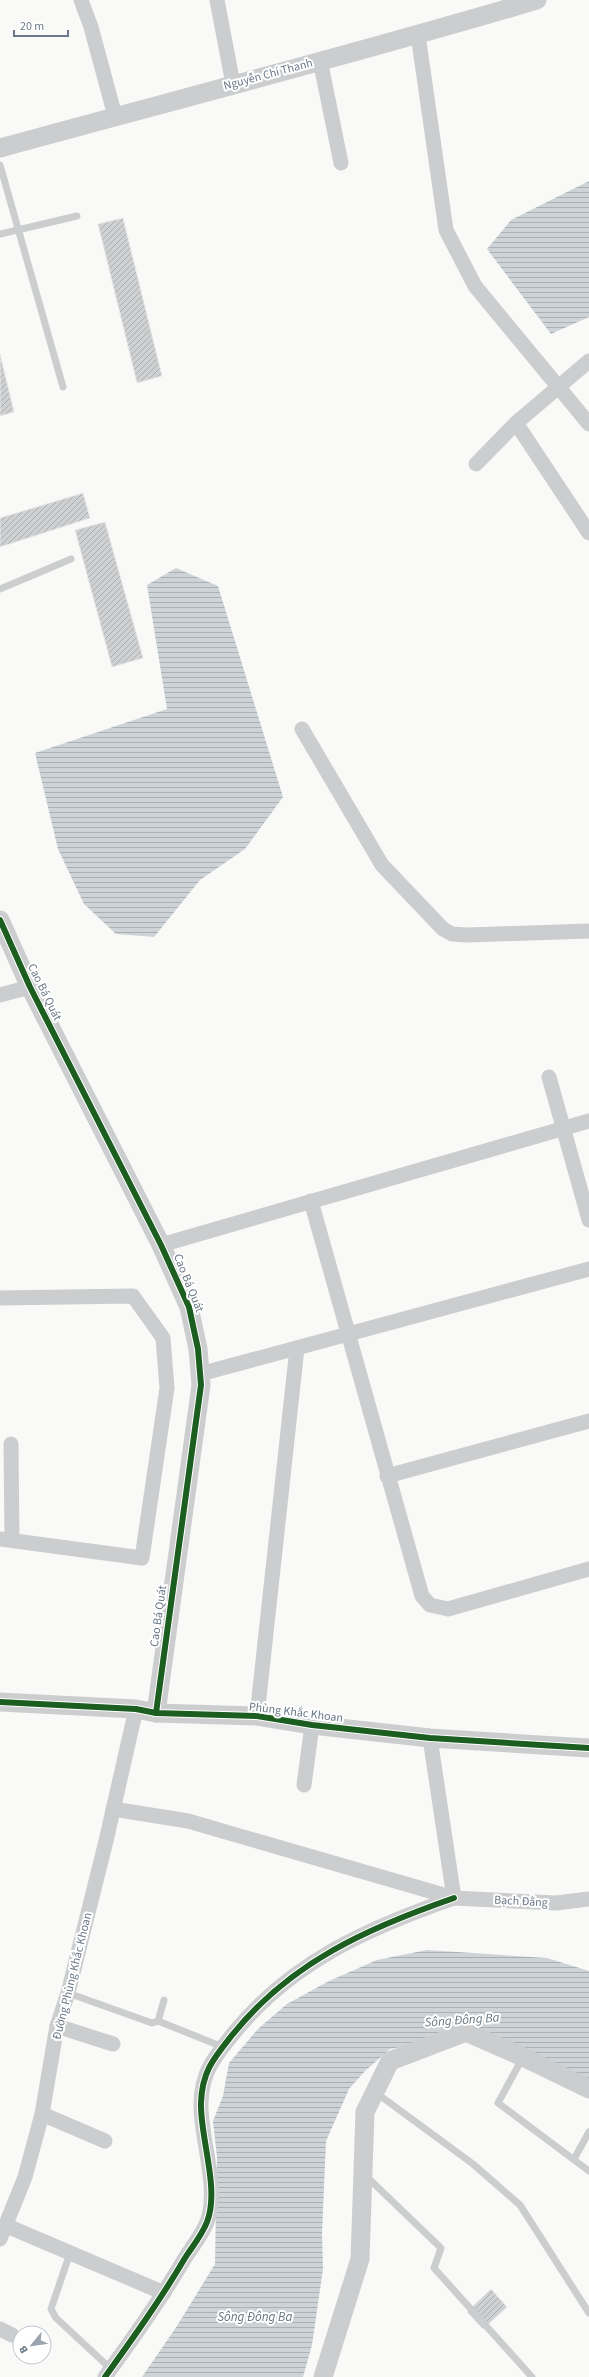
<svg xmlns="http://www.w3.org/2000/svg" width="589" height="2377" font-family="'Source Sans 3',sans-serif">
  <style>
    .water { fill: url(#water-rules) }
    .building { fill: url(#building-hatch); stroke: #e8e8e8 }
    .lines { fill: none; stroke-linecap: round; stroke-linejoin: round }
    .service { stroke: #cccdce; stroke-width: 7 }
    .minor { stroke: #cccdce; stroke-width: 15 }
    .tertiary { stroke: #cccdce; stroke-width: 19 }
    .cycleway-casing { stroke: #fff; stroke-width: 8 }
    .cycleway { stroke: #1b5e20; stroke-width: 6 }
    .labels { text-anchor: middle; stroke-width: 4; stroke-linejoin: round; paint-order: stroke }
    .street-label { font-size: 12px; fill: #6a7887; stroke: #fff }
    .water-label { font-size: 13px; font-style: italic; fill: #677881; stroke: #fff }
  </style>
  <defs>
    <pattern id="water-rules" width="6" height="5" patternUnits="userSpaceOnUse"><rect width="6" height="5" fill="#cdd3d6"/><path d="M0 2.5h6" fill="none" stroke="#aab0b3"/></pattern>
    <pattern id="building-hatch" width="6" height="6" patternUnits="userSpaceOnUse"><rect width="6" height="6" fill="#cfd0d2"/><path d="M-1 1l2-2M0 6l6-6M5 7l2-2" fill="none" stroke="#acaeb0"/></pattern>
  </defs>
  <rect width="100%" height="100%" fill="#f9f9f8"/>
  <g class="water">
    <path d="M589 181V317L551 334 487 249 511 220Z"/>
    <path d="M176 568 218 586 283 797 245 849 200 880 154 937 116 934 84 904 58 849 35 753 167 709 147 585Z"/>
    <path d="M427 1950 547 1958 589 1971V2087L511 2045 442 2039 390 2049 365 2071 349 2089 326 2141 322 2233 323 2269 312 2345 303 2377H142L177 2326 215 2264 217 2157 213 2121 223 2096 229 2063 258 2029 287 2004 329 1981 377 1960Z"/>
  </g>
  <g class="building">
    <path d="M123 218 162 376 137 383 98 224Z"/>
    <path d="M0 354 14 412 0 416Z"/>
    <path d="M83 493 90 518 0 547V518Z"/>
    <path d="M105 522 143 658 112 667 75 530Z"/>
    <path d="M491 2289 507 2307 483 2329 467 2312Z"/>
  </g>
  <g class="lines">
    <g class="service">
      <path d="M0 165 63 387"/>
      <path d="M0 234 77 216"/>
      <path d="M0 589 71 559"/>
      <path d="M68 1993 152 2023 158 2021 164 2000"/>
      <path d="M158 2021 223 2047"/>
      <path d="M523 2057 498 2103 589 2171"/>
      <path d="M375 2092 473 2164 520 2205 589 2313"/>
      <path d="M574 2159 589 2132"/>
      <path d="M366 2176 441 2248 434 2268 532 2377"/>
      <path d="M70 2253 51 2309 56 2318 111 2369"/>
    </g>
    <g class="minor">
      <path d="M81 0 91 27 115 116"/>
      <path d="M217 0 233 84"/>
      <path d="M418 35 446 230 475 286 589 424"/>
      <path d="M320 60 341 163"/>
      <path d="M516 423 589 533"/>
      <path d="M476 464 516 423 589 361"/>
      <path d="M302 729 382 865 443 929 452 934 467 935 589 931"/>
      <path d="M0 995 30 987"/>
      <path d="M549 1077 589 1220"/>
      <path d="M311 1201 422 1596 430 1605 448 1609 589 1569"/>
      <path d="M161 1245 589 1121"/>
      <path d="M0 1298 133 1296 163 1338 167 1388 142 1558 0 1539"/>
      <path d="M200 1374 589 1269"/>
      <path d="M11 1444 12 1540"/>
      <path d="M387 1476 589 1421"/>
      <path d="M257 1716 297 1348"/>
      <path d="M430 1738 454 1898"/>
      <path d="M304 1785 312 1725"/>
      <path d="M113 1809 188 1821 454 1898 556 1903 589 1899"/>
      <path d="M57 2026 113 2044"/>
      <path d="M42 2114 105 2141"/>
      <path d="M7 2226 164 2293"/>
      <path d="M0 2239 25 2177 42 2114 57 2026 68 1993 106 1841 136 1709"/>
      <path d="M0 2329 12 2335"/>
      <path d="M105 2377C133 2338 161 2299 185 2258 192 2247 202 2235 207 2222 220 2189 200 2138 201 2103 202 2071 214 2058 233 2034 291 1962 368 1928 454 1898"/>
    </g>
    <g class="tertiary">
      <path d="M0 148C179 99 359 53 537 0"/>
      <path d="M0 920 30 987 161 1245 189 1307 198 1349 201 1385 156 1713"/>
      <path d="M0 1702 136 1709 156 1713 257 1716 312 1725 430 1738 589 1748"/>
      <path d="M323 2377 360 2259 365 2112 390 2061 466 2032 523 2057 589 2089"/>
    </g>
    <g class="cycleway-casing">
      <g id="cycleway">
        <path d="M0 920 30 987 161 1245 189 1307 198 1349 201 1385 156 1713"/>
        <path d="M0 1702 136 1709 156 1713 257 1716 312 1725 430 1738 589 1748"/>
        <path d="M105 2377C133 2338 161 2299 185 2258 192 2247 202 2235 207 2222 220 2189 200 2138 201 2103 202 2071 214 2058 233 2034 291 1962 368 1928 454 1898"/>
      </g>
    </g>
    <use href="#cycleway" class="cycleway"/>
  </g>
  <g class="labels">
    <g class="street-label">
      <text transform="translate(268 74) rotate(-15)" y="4">Nguyễn Chí Thanh</text>
      <text transform="translate(45 992) rotate(64)" y="4">Cao Bá Quát</text>
      <text transform="translate(189 1283) rotate(68)" y="4">Cao Bá Quát</text>
      <text transform="translate(158 1616) rotate(-82)" y="4">Cao Bá Quát</text>
      <text transform="translate(296 1712) rotate(7)" y="4">Phùng Khắc Khoan</text>
      <text transform="translate(521 1901) rotate(3)" y="4">Bạch Đằng</text>
      <text transform="translate(72 1976) rotate(-76)" y="4">Đường Phùng Khắc Khoan</text>
    </g>
    <g class="water-label">
      <text transform="translate(462 2019) rotate(-4)" y="5">Sông Đông Ba</text>
      <text x="255" y="2321">Sông Đông Ba</text>
    </g>
  </g>
  <g transform="translate(32 2345) rotate(241)"><circle r="19" fill="#ffffff" stroke="#c3c9cf"/>
  <path d="M0-3L7 15L0 10L-7 15Z" fill="#9ca5af"/>
  <text y="-6" font-size="11" font-weight="bold" text-anchor="middle" fill="#6a7887">B</text>
  </g>
  <path d="M14 30v6h54v-6" fill="none" stroke="#6a7887" stroke-width="2"/>
  <text x="20" y="30" font-size="12" fill="#6a7887" stroke="#ffffff" stroke-width="3" paint-order="stroke">20 m</text>
</svg>
